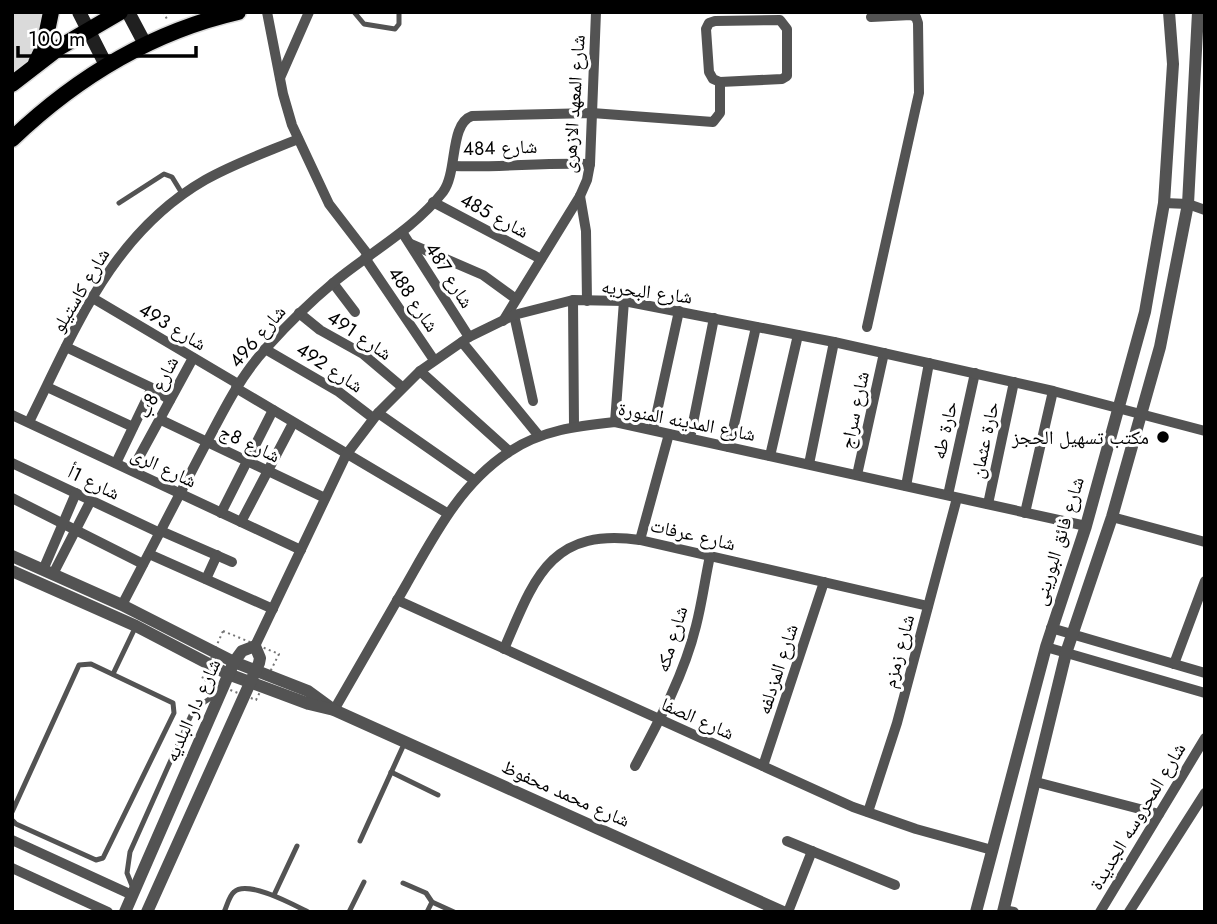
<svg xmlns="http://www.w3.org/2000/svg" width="1217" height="924" font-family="Jost,'Noto Naskh Arabic',sans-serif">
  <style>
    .green { fill: #dadada }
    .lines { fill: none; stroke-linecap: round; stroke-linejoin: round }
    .primary-casing { stroke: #dbdbdb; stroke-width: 19 }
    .path { stroke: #757575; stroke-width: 2; stroke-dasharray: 2 3.5; stroke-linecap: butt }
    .service { stroke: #535353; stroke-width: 5 }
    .minor { stroke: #535353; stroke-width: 10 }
    .tertiary { stroke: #535353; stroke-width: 12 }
    .secondary { stroke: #202020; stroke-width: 14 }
    .primary { stroke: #000; stroke-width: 16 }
    .poi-dot { fill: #000; stroke: #fff; stroke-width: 2.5 }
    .labels { text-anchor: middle; stroke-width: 6; stroke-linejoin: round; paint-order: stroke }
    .street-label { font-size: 19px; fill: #000; stroke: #fff }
    .poi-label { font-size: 19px; fill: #000; stroke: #fff; text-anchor: end }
  </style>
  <rect width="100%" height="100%" fill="#fff"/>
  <path class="green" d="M12 12H42C42 50 39 51 12 75Z"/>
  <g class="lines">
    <g class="primary-casing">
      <g id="primary">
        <path d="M36 63 44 46 51 12"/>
        <path d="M12 84 60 47 120 12"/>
        <path d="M12 139C76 78 151 32 238 12"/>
      </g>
    </g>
    <g class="path">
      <path d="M163 12 167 19"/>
      <path d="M223 631 279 654 256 700 202 679Z"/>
    </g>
    <g class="service">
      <path d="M354 12 364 24 395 29 399 24V12"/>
      <path d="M119 203 164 174 172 177 183 195"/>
      <path d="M113 674 136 626"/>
      <path d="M391 772 438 795"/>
      <path d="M12 812 79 665 91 664 173 703 174 713 103 858 96 860 16 824 12 820"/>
      <path d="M360 841 405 742"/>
      <path d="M403 883 426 893 432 902 454 912"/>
      <path d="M133 888 127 873 130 852 192 713 200 705 217 694"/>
      <path d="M274 895 297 846"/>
      <path d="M224 912C227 906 229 896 234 892 247 879 294 905 308 912"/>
      <path d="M349 912 364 882"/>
      <path d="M427 912 432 902"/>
    </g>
    <g class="minor">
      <path d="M267 12 283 94 292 125 329 204 369 256"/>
      <path d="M780 20 787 29V76L782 79 720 82 713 79 709 72 706 29 709 23 715 21Z"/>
      <path d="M280 78 309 12"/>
      <path d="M453 166C499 168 544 162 590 164"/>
      <path d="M580 196 586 231 587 301"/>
      <path d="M433 202 541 259"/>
      <path d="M1164 203 1188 204 1205 210"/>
      <path d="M402 232 469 337"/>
      <path d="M411 244 483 275 516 299"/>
      <path d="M365 258 434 360"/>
      <path d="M333 283 355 312"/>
      <path d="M91 297 238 384"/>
      <path d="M573 300 574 426"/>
      <path d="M299 313 320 330 363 354 402 387"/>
      <path d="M514 315 533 401"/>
      <path d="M503 321 580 196 587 180 590 164 596 12"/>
      <path d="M867 327 919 93 918 23 916 17 911 15 871 17"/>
      <path d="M462 342 539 436"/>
      <path d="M66 347 152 388 170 400"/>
      <path d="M265 349 339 392 373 418"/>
      <path d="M420 371 509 451"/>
      <path d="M47 387 133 427"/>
      <path d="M236 388 447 513"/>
      <path d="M378 413 474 480"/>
      <path d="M12 415 301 550"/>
      <path d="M159 419 325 498"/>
      <path d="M29 422C75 330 111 234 205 180 235 163 267 152 298 139"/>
      <path d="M615 422 624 301"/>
      <path d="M653 430 679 311"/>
      <path d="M690 438 714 318"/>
      <path d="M729 447 756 327"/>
      <path d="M770 456 798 335"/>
      <path d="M12 463 160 533"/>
      <path d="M116 463 152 388"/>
      <path d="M809 464 834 342"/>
      <path d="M132 470 193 358"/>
      <path d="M857 475 884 353"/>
      <path d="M906 486 929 363"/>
      <path d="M948 495 975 373"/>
      <path d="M12 498 143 564"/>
      <path d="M988 504 1014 382"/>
      <path d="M221 513 273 410"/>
      <path d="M1025 513 1053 391"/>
      <path d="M1112 517 1205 542"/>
      <path d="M241 522 293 423"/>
      <path d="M161 531 232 562"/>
      <path d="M640 540 669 434"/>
      <path d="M149 554 273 609"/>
      <path d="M43 570 76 493"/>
      <path d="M53 574 91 500"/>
      <path d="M206 579 217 555"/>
      <path d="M397 600 853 807 916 829 992 850"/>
      <path d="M122 605C147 556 173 508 198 459 219 420 237 379 268 346 288 324 309 303 333 283 369 253 413 230 443 192 458 172 449 124 472 116L592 113 713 122 720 113V82"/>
      <path d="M1051 628 1205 673"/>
      <path d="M255 646 346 455 378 413 420 371 469 337 514 315 573 300 624 301 834 342 1053 391 1205 431"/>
      <path d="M1046 647 1205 693"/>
      <path d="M504 649C534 579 550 527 640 540L928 606"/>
      <path d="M1174 664 1205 581"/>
      <path d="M334 710C358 668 382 627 406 585 434 536 460 484 509 452 541 430 578 426 615 422L1086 526"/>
      <path d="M635 766C659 721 684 675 696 626 702 603 705 579 710 556"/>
      <path d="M763 766 824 582"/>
      <path d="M1036 782 1159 814"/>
      <path d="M868 812 897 723 957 498"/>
      <path d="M12 840 132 895"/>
      <path d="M787 841 895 885"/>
      <path d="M12 868 108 912"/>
      <path d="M1003 910 1014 912"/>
      <path d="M788 912 812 851"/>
      <path d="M1100 912 1205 738"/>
      <path d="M1129 912 1205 793"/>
    </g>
    <g class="tertiary">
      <path d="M12 556 122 605 234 662 308 691 334 710"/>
      <path d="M12 571 136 626 228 674 309 704 334 710 783 912"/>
      <path d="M125 912 234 662 242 651 255 646 260 658 259 663 147 912"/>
      <path d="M976 912 1046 647 1086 526 1145 312 1164 203 1173 64 1169 12"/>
      <path d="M1003 912 1066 653 1112 517 1160 347 1188 204 1198 12"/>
    </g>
    <g class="secondary">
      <path d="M79 12 106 65"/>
      <path d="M128 12 145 44"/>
    </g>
    <use href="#primary" class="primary"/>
  </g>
  <circle class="poi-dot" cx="1163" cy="437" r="7"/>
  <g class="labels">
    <g class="street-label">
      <text transform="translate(573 104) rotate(-86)" y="7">شارع المعهد الازهرى</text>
      <text transform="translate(500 147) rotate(-2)" y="7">شارع 484</text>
      <text transform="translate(495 215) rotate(28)" y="7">شارع 485</text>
      <text transform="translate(450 275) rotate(58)" y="7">شارع 487</text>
      <text transform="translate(80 290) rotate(-59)" y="7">شارع كاستيلو</text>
      <text transform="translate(647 291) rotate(7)" y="7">شارع البحريه</text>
      <text transform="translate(414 299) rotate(56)" y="7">شارع 488</text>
      <text transform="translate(173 326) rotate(31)" y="7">شارع 493</text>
      <text transform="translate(360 335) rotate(34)" y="7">شارع 491</text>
      <text transform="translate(257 336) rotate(-49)" y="7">شارع 496</text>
      <text transform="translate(330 367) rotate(33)" y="7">شارع 492</text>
      <text transform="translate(157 387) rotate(-62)" y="7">شارع 8ب</text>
      <text transform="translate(854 410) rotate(-78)" y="7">شارع سراج</text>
      <text transform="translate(687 421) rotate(11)" y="7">شارع المدينه المنورة</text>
      <text transform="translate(944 430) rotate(-77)" y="7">حارة طه</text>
      <text transform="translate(984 440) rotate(-78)" y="7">حارة عثمان</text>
      <text transform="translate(250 443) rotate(25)" y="7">شارع 8ج</text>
      <text transform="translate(164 467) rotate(25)" y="7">شارع الرى</text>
      <text transform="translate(94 482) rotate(26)" y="7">شارع 1أ</text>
      <text transform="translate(693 534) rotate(13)" y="7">شارع عرفات</text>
      <text transform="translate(1058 541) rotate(-73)" y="7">شارع فائق البورينى</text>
      <text transform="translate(671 639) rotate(-73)" y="7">شارع مكه</text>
      <text transform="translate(898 651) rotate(-75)" y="7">شارع زمزم</text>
      <text transform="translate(777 669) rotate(-72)" y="7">شارع المزدلفه</text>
      <text transform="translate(192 710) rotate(-66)" y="7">شارع دار البلديه</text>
      <text transform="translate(698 718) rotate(24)" y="7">شارع الصفا</text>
      <text transform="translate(566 793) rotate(24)" y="7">شارع محمد محفوظ</text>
      <text transform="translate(1137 816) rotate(-59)" y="7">شارع المحروسه الجديدة</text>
    </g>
    <g class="poi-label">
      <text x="1149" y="444">مكتب تسهيل الحجز</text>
    </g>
  </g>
  <rect width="1217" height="924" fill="none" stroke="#000000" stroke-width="28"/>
  <path d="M18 46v10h178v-10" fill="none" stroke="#000000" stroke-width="3.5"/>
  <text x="28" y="46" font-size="21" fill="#000000" stroke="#ffffff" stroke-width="5" paint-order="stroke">100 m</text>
</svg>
